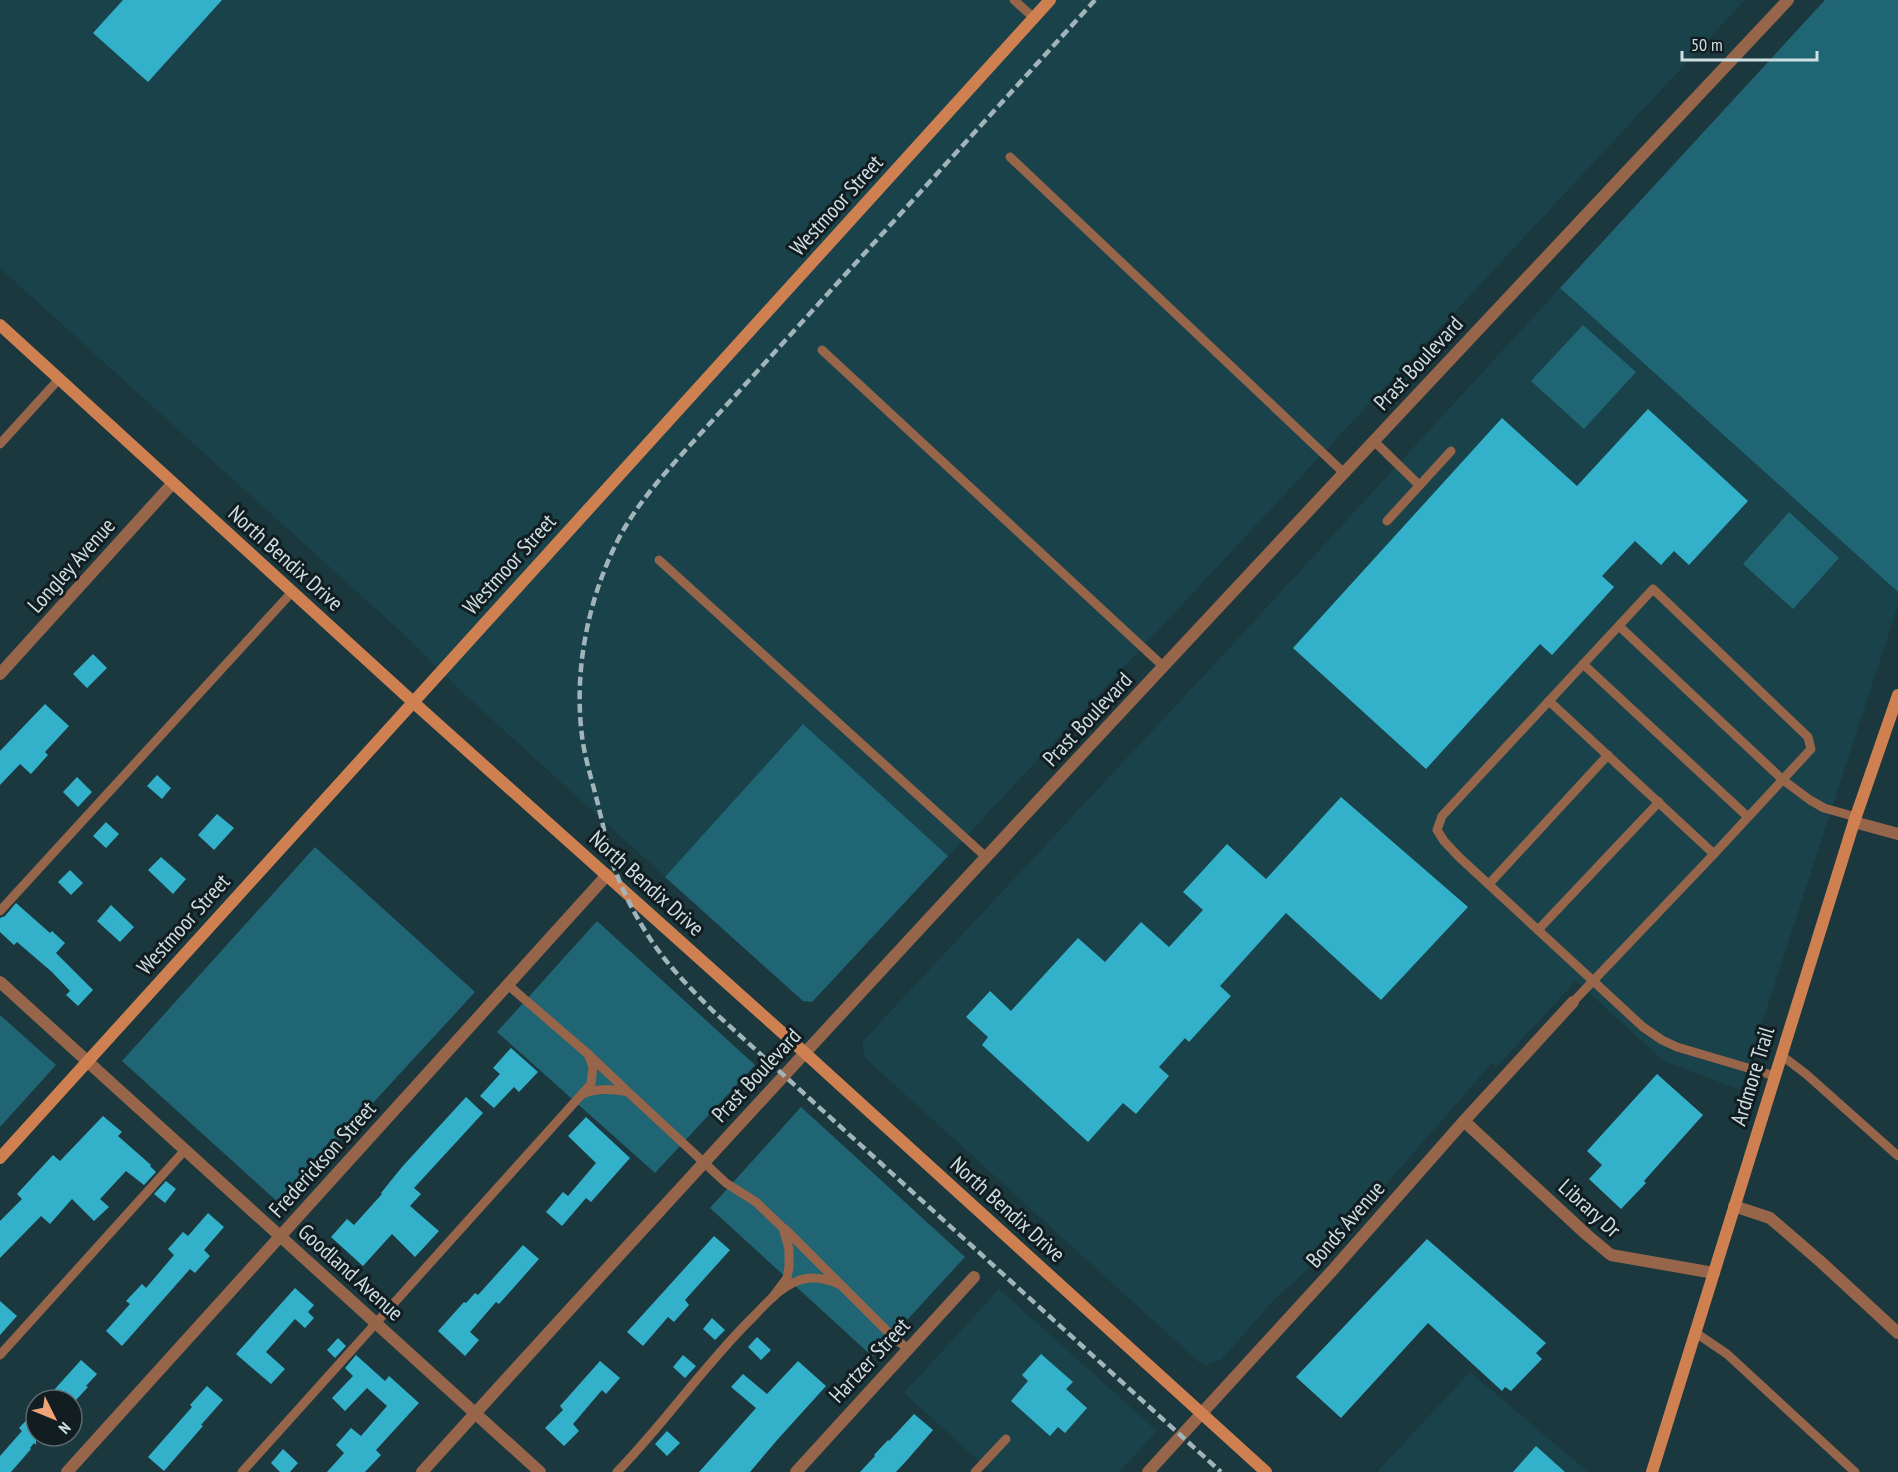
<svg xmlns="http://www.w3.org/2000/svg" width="1898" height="1472" font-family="'PT Sans Narrow',sans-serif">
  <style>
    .built { fill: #19424a }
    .green { fill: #206573 }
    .building { fill: #34b1ca }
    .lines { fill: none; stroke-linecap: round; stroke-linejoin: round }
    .lane { stroke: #976549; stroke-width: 9 }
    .street { stroke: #976549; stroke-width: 12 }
    .secondary { stroke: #cf8051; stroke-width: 12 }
    .rail { stroke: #a1b4b9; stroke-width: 4.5; stroke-dasharray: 9 4.5; stroke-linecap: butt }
    .labels { text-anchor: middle; stroke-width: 6; stroke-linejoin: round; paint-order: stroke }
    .street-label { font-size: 22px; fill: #cedee2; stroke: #111d20 }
  </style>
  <rect width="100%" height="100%" fill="#1b383f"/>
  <g class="built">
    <path d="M0 0H1745L812 1002 803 1001 620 836 463 693 398 629 0 268Z"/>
    <path d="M1560 288 1898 592V605L1740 1090 1664 1061 1576 981 1497 1066 1492 1063 1329 1249 1273 1301 1221 1360 1207 1365 1199 1362 865 1058 862 1042 1222 656Z"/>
    <path d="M999 1289 1157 1431 1119 1472H991L904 1393Z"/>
    <path d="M1470 1372 1588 1472H1377Z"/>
  </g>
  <g class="green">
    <path d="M1825 0H1898V592L1560 288Z"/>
    <path d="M1583 325 1636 372 1584 429 1531 381Z"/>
    <path d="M1789 512 1839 558 1793 609 1743 564Z"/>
    <path d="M803 724 948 856 812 1002 803 1001 665 877Z"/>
    <path d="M315 847 475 992 280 1204 122 1061Z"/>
    <path d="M597 921 755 1065 655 1173 497 1032Z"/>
    <path d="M0 1015 56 1065 0 1127Z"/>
    <path d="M801 1107 965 1257 873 1357 710 1208Z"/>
  </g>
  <g class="building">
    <path d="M123 0H222L148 82 93 33Z"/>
    <path d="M1648 409 1748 501 1689 565 1674 551 1661 565 1635 541 1602 576 1614 587 1552 655 1540 644 1426 769 1293 648 1502 418 1577 486Z"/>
    <path d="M93 654 107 668 87 688 73 674Z"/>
    <path d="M45 704 69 726 45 752 48 755 31 774 20 764 0 785V751Z"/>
    <path d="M157 775 171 788 162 799 147 786Z"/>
    <path d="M77 777 92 792 78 807 63 792Z"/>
    <path d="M1341 797 1468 907 1381 1000 1286 913 1220 986 1231 996 1189 1042 1185 1038 1159 1067 1169 1076 1136 1114 1123 1103 1088 1142 982 1045 988 1037 966 1017 990 991 1011 1011 1078 938 1105 962 1141 922 1169 947 1203 910 1183 892 1227 844 1266 879Z"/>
    <path d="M217 814 234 828 214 850 198 835Z"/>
    <path d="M106 822 119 834 106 848 93 836Z"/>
    <path d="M161 857 186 879 173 894 148 870Z"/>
    <path d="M70 870 83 883 71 895 58 882Z"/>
    <path d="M16 903 50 933 52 931 65 943 56 953 93 990 78 1006 66 995 70 991 52 972 17 942 14 945 0 932V918L5 916Z"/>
    <path d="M111 905 134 927 120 942 97 921Z"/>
    <path d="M511 1048 538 1072 519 1092 514 1087 494 1108 480 1096 500 1074 493 1068Z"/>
    <path d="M1657 1074 1703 1115 1644 1181 1646 1183 1621 1209 1589 1179 1602 1165 1587 1151Z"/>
    <path d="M466 1097 483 1113 414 1188 421 1194 410 1206 439 1231 415 1257 392 1234 363 1266 331 1237 347 1219 354 1225 382 1194 381 1193 402 1167Z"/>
    <path d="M103 1116 122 1132 118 1136 151 1165 150 1166 156 1172 144 1185 126 1171 100 1199 109 1207 94 1221 72 1199 50 1224 41 1216 0 1258V1221L22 1199 17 1194 53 1155 60 1161Z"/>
    <path d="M586 1117 630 1158 591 1202 586 1198 562 1226 546 1212 563 1192 568 1196 596 1163 568 1136Z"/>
    <path d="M166 1181 176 1189 165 1203 154 1194Z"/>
    <path d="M208 1213 224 1227 204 1250 210 1256 195 1273 190 1269 122 1346 106 1331 130 1304 126 1301 142 1284 146 1288 174 1255 168 1249 183 1232 188 1236Z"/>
    <path d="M714 1236 730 1250 685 1300 689 1305 674 1322 668 1317 643 1346 627 1332Z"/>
    <path d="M1427 1239 1546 1343 1536 1353 1542 1359 1511 1391 1505 1387 1502 1391 1428 1323 1341 1418 1296 1377Z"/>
    <path d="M523 1245 539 1259 499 1304 496 1302 470 1332 479 1340 465 1356 438 1331 464 1302 466 1303 475 1293 478 1295Z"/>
    <path d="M295 1288 314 1305 308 1312 314 1318 305 1328 295 1319 266 1352 285 1369 271 1384 236 1354Z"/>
    <path d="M0 1301 17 1316 0 1335Z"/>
    <path d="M712 1318 725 1330 715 1340 703 1329Z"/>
    <path d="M757 1337 771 1350 761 1360 748 1347Z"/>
    <path d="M338 1338 346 1346 335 1358 327 1350Z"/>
    <path d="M1041 1354 1073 1382 1066 1389 1087 1408 1065 1433 1058 1427 1050 1436 1011 1401 1028 1381 1022 1375Z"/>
    <path d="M356 1355 385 1381 389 1376 419 1403 376 1450 381 1455 365 1472H327L344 1453 336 1445 351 1428 361 1436 387 1406 367 1388 345 1411 332 1398 353 1376 345 1368Z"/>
    <path d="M683 1355 696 1366 685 1378 673 1367Z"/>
    <path d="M81 1360 97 1374 86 1386 88 1387 76 1400H45Z"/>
    <path d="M600 1361 620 1378 606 1394 602 1390 573 1424 579 1431 564 1446 545 1428 563 1410 560 1406Z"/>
    <path d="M798 1361 826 1386 778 1439 750 1472H699L756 1408 731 1387 743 1374 767 1394Z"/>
    <path d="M207 1386 223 1400 201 1425 203 1426 164 1471 148 1457 192 1407 190 1405Z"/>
    <path d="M36 1410V1445L34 1443 30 1448 31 1449 11 1472H0V1456L22 1431 19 1428Z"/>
    <path d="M914 1414 933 1430 908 1459 896 1472H860L875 1456 874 1455 888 1440 889 1441Z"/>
    <path d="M667 1431 680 1443 667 1456 655 1444Z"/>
    <path d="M1536 1446 1565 1472H1513Z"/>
    <path d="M283 1449 298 1463 290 1472H280L271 1463Z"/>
  </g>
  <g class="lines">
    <g class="lane">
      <path d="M1014 0 1034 18"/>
      <path d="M1010 157 1344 473"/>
      <path d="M822 350 1164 667"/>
      <path d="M1374 441 1419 485"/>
      <path d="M0 444 59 379"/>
      <path d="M1387 521 1451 451"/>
      <path d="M659 560 986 857"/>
      <path d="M1619 626 1783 780 1810 800 1824 808 1856 817"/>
      <path d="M1583 664 1748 817"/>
      <path d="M1549 701 1714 854"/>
      <path d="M1489 884 1608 755"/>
      <path d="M0 911 292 592"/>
      <path d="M1538 930 1659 802"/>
      <path d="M508 985 588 1054 627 1091"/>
      <path d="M1573 1002 1714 854 1811 749 1808 737 1653 589 1442 816 1437 830 1444 841 1459 857 1643 1027 1662 1040 1677 1047 1775 1076"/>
      <path d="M1781 1055 1806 1074 1898 1156"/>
      <path d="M583 1094C598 1088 612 1089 628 1092L726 1183 756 1202 783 1228 789 1249V1267L787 1278 772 1298"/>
      <path d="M785 1229 892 1336 908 1349"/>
      <path d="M1696 1333 1727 1354 1855 1472"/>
      <path d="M0 1355 185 1150"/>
      <path d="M242 1472 591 1084 593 1067 588 1054"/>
      <path d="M617 1472C664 1424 702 1368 750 1320 763 1307 777 1290 795 1282 810 1275 825 1278 839 1284"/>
      <path d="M975 1472 1006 1439"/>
    </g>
    <g class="street">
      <path d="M0 674 173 483"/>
      <path d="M1854 822 1898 834"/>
      <path d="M0 982 540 1472"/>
      <path d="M1464 1121 1587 1235 1611 1255 1714 1273"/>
      <path d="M1734 1206 1770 1218 1821 1262 1898 1333"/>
      <path d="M67 1472 607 875"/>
      <path d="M422 1472C871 976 1329 488 1788 0"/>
      <path d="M796 1472 974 1277"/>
      <path d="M1148 1472 1331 1272 1464 1121 1573 1002"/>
    </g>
    <g class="secondary">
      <path d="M0 325 413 702 805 1053 1266 1472"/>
      <path d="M0 1158 1050 0"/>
      <path d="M1652 1472 1854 822 1898 695"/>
    </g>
    <path class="rail" d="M1095 0 692 443C663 475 632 509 614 548 586 607 573 678 583 743 587 767 595 790 600 813 604 828 606 843 611 858 620 887 636 918 653 943 670 968 691 989 713 1011L1221 1472"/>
  </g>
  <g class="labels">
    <g class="street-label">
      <text transform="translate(836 205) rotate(-48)" y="8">Westmoor Street</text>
      <text transform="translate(1418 363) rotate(-47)" y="8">Prast Boulevard</text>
      <text transform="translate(286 558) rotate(42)" y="8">North Bendix Drive</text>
      <text transform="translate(509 564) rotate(-48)" y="8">Westmoor Street</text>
      <text transform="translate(71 565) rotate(-48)" y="8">Longley Avenue</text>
      <text transform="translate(1087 719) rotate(-47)" y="8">Prast Boulevard</text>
      <text transform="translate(647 883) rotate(42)" y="8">North Bendix Drive</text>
      <text transform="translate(183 924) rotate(-48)" y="8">Westmoor Street</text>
      <text transform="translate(756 1075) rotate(-47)" y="8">Prast Boulevard</text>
      <text transform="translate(1752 1076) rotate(-73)" y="8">Ardmore Trail</text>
      <text transform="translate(322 1159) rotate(-48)" y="8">Frederickson Street</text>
      <text transform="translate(1590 1208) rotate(42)" y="8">Library Dr</text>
      <text transform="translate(1008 1209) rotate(42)" y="8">North Bendix Drive</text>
      <text transform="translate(1345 1224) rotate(-49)" y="8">Bonds Avenue</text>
      <text transform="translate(351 1272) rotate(42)" y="8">Goodland Avenue</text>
      <text transform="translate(869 1360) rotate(-47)" y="8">Hartzer Street</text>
    </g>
  </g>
  <g transform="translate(54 1418) rotate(133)"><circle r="28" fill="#111d20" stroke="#5d6a6e" stroke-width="1.5"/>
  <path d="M0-4.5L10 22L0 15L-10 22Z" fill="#efa377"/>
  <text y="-9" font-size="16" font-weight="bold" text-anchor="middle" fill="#cedee2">N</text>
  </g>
  <path d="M1682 51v9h135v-9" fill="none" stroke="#cedee2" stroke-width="3"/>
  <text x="1691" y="51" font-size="18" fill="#cedee2" stroke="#111d20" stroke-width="4.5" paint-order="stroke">50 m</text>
</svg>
